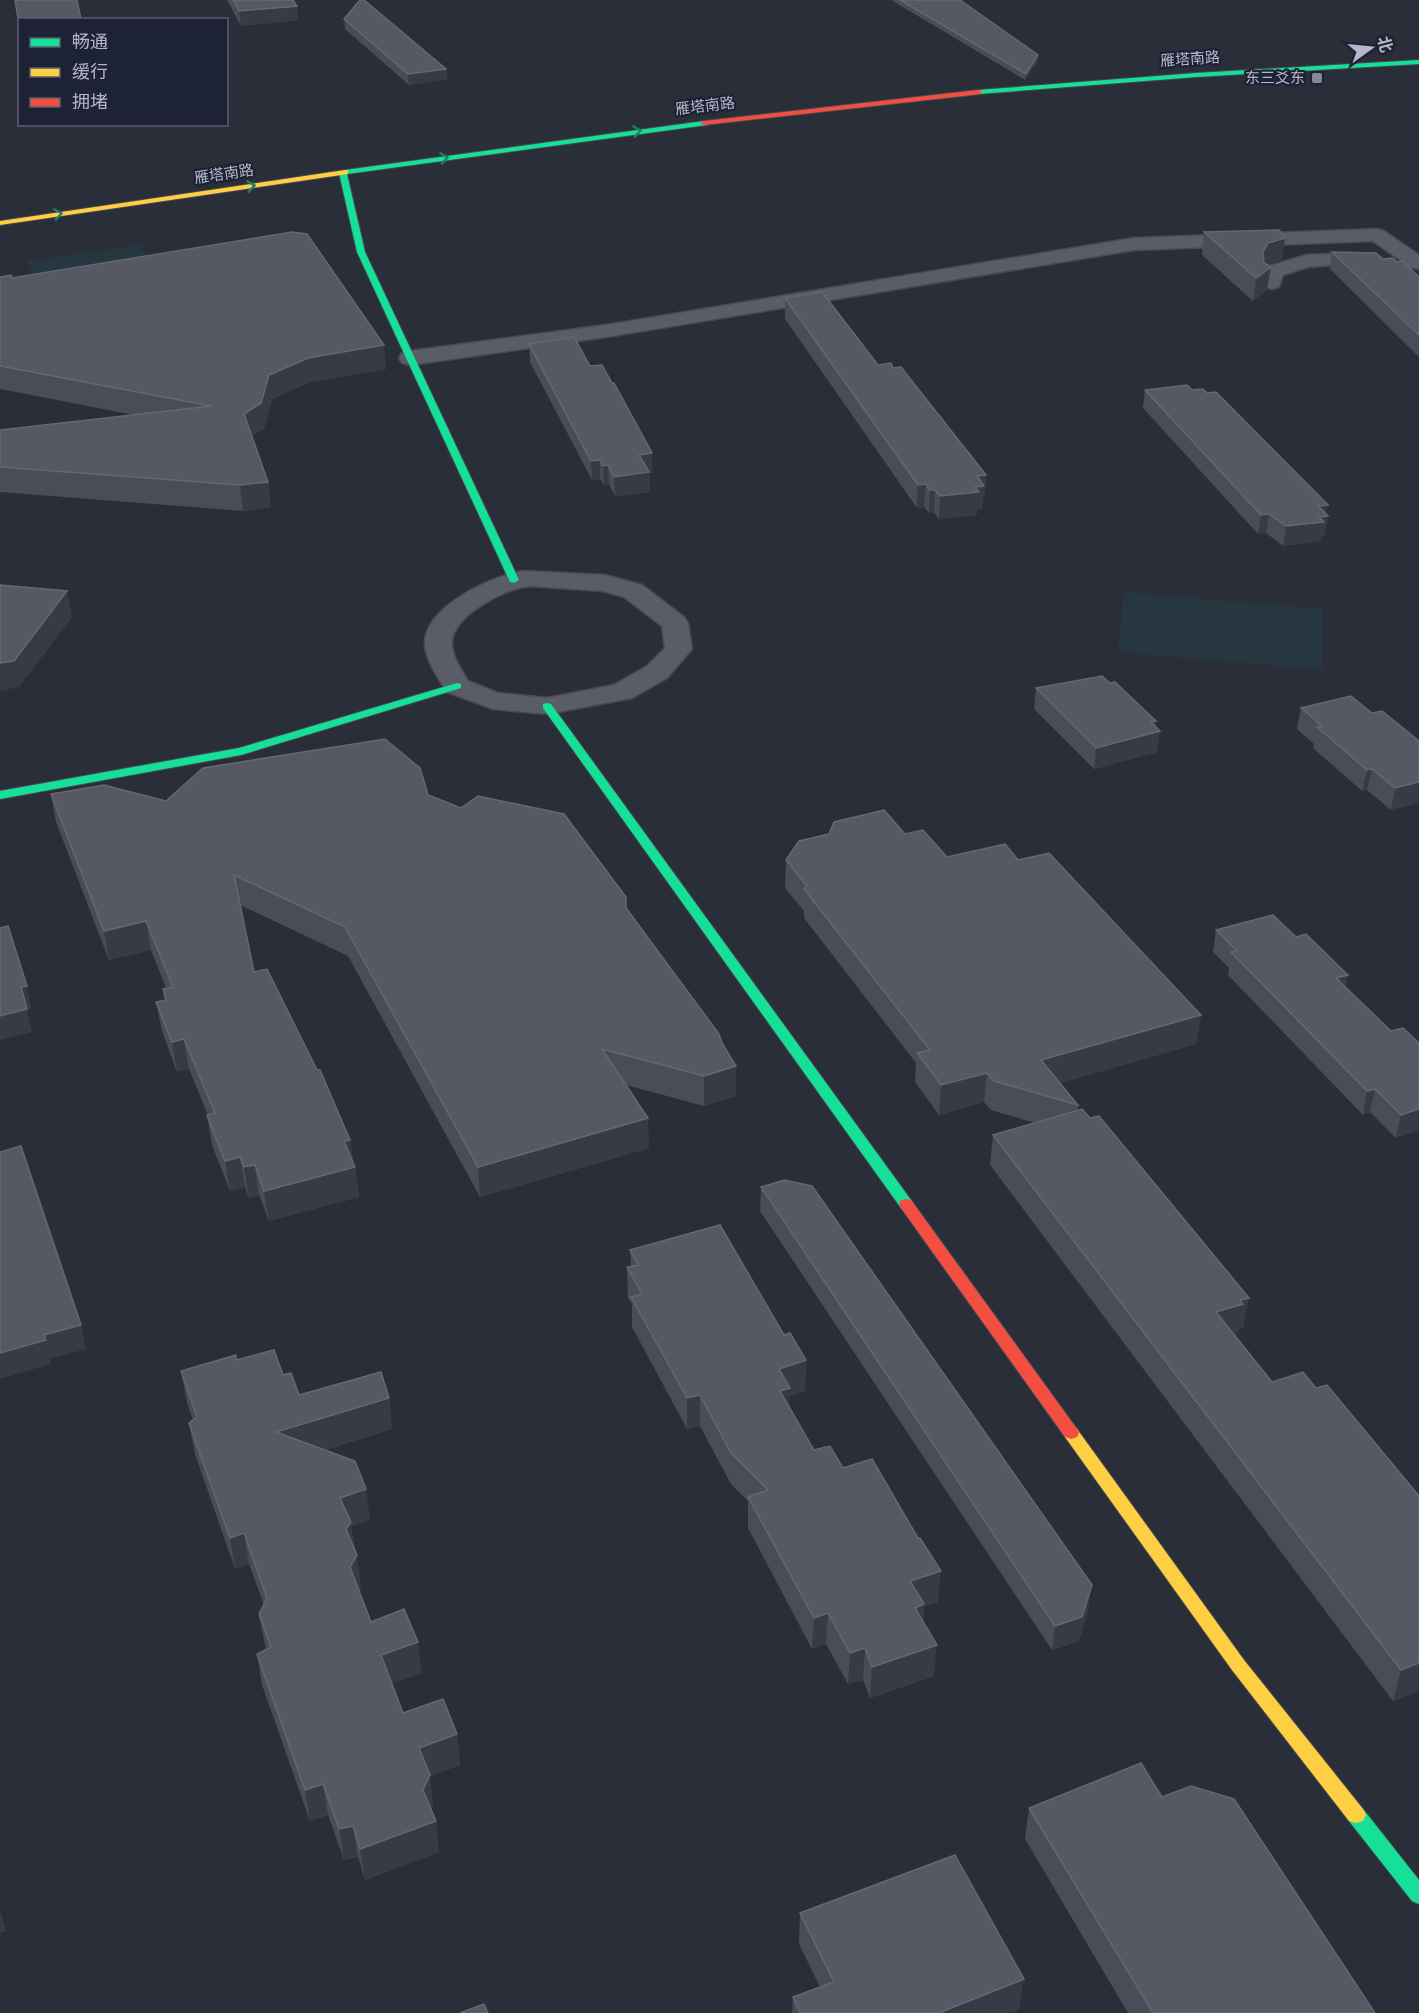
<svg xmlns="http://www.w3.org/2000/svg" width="1419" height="2013" font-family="Figtree,'Noto Sans SC',sans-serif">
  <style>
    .green { fill: #27373f }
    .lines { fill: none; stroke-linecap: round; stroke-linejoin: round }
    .street-casing { stroke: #464952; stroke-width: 3 }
    .fast-casing { stroke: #464952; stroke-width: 2 }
    .slow-casing { stroke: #464952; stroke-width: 2 }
    .jam-casing { stroke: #464952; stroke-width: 2 }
    .street { fill: #5a5c67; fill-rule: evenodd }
    .fast { fill: #16e098; fill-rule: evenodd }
    .slow { fill: #ffcf43; fill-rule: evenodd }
    .jam { fill: #f24e42; fill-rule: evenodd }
    .wall { fill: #4a4c58 }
    .shaded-wall { fill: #383b46 }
    .building { fill: #565864; stroke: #646774; stroke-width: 1.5 }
    .oneway { stroke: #1a8166 }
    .poi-dot { fill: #848897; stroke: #1d2234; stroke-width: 2 }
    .labels { text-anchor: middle; stroke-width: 4.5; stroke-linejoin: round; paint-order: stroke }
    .far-street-label { font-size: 15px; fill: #b5b8ca; stroke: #1d2234 }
    .far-poi-label { font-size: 15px; fill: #b5b8ca; stroke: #1d2234; text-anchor: end }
  </style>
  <rect width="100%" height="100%" fill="#2a2e39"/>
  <g class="green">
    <path d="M140 245 149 258 35 276 27 261Z"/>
    <path d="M1124 592 1322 609 1323 670 1118 652Z"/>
  </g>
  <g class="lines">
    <g class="street-casing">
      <g id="street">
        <path d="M1377 229 1384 231 1419 255V269L1410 267 1373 241 1134 250 606 337 410 365 402 363 399 358 402 353 410 351 606 325 1134 238Z"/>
        <path d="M1348 253 1355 255 1358 259 1355 263 1308 267 1283 275 1279 287 1272 289 1265 287C1260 281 1261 273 1266 267L1306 255Z"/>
        <path d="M524 571 605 575 642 585 684 617 688 623 692 649 667 678 632 698 547 714 493 709 447 692C439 679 426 661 425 645 423 607 493 575 524 571ZM530 586 603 591 624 597 662 626 665 648 647 666 614 685 547 698 498 693 468 681C461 669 451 655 452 641 455 614 506 588 530 586Z"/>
      </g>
    </g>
    <g class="fast-casing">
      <g id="fast">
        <path d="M1419 60V64L1196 77 978 94 974 92 978 90 1196 73Z"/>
        <path d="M704 121 708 123 707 125 347 174 365 252 519 580 514 583 510 582 357 252 339 173 345 170Z"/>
        <path d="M457 683 461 684V688L241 755 0 799V791L239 748Z"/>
        <path d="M547 703 551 704 911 1200 913 1204 911 1208H901L543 708V704Z"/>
        <path d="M1356 1807 1363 1809 1419 1880V1904L1412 1901 1349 1821 1346 1815 1349 1809Z"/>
      </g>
    </g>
    <g class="slow-casing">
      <g id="slow">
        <path d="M345 170H348V174L0 225V221Z"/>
        <path d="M1071 1427 1077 1429 1244 1660 1363 1809 1366 1815 1363 1821 1356 1823 1349 1821 1232 1670 1065 1437 1063 1433 1065 1429Z"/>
      </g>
    </g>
    <g class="jam-casing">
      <g id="jam">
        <path d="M978 90H981V94L704 125 700 123 704 121Z"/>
        <path d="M906 1199 911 1200 1077 1429 1079 1433 1077 1437 1071 1439 1065 1437 901 1208 899 1204 901 1200Z"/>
      </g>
    </g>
    <use href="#street" class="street"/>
    <use href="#fast" class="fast"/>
    <use href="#slow" class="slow"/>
    <use href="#jam" class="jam"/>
  </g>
  <g class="wall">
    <path d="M227 0H293L298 20 241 26Z"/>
    <path d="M891 0H960L1038 55V61L1025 80Z"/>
    <path d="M344 19 446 69 447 79 409 85 345 29Z"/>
    <path d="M1204 232 1282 260 1267 264V290L1253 301 1202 255Z"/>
    <path d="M1332 252 1383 259 1419 277V357L1330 269Z"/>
    <path d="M0 277 12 278 386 369 310 382 272 399 264 428 252 436 268 482 271 507 243 511 0 492V430L134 415 0 389Z"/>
    <path d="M785 298 878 365 893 368 986 475 984 498H983L982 509H977V515L939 519 934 513H929L924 507 917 508 785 319Z"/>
    <path d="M529 344 652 472 649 473 650 492 615 496 609 484 604 485 600 479 592 480 530 362Z"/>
    <path d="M1145 390 1326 514 1325 535 1321 536 1320 541 1283 546 1266 533 1258 534 1143 408Z"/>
    <path d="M1036 688 1155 726 1157 752 1094 769 1034 709Z"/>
    <path d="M1301 708 1372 713 1419 741 1391 810 1367 790 1362 791 1313 748 1314 744 1297 729Z"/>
    <path d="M51 794 166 801 428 795 627 908 722 1043 736 1066V1096L704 1106 626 1085 649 1148 480 1197 348 956 240 905 254 972 350 1140 353 1161 355 1167 359 1197 269 1221 259 1195 249 1198 245 1187 230 1191 212 1145 207 1115H208L189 1069 177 1072 162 1031 156 1002 165 1000 163 989 166 988 151 950 109 960 56 822Z"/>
    <path d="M905 834 947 857 1201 1015 1196 1044 1060 1083 1078 1105V1110L1243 1328 1238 1330 1237 1334 1235 1335 1272 1382 1316 1388 1419 1496V1691L1393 1701 990 1165 993 1135 1035 1123 991 1110 984 1102 939 1115 915 1082 916 1063 804 918V911L785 888 786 860Z"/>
    <path d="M1216 930 1391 1031 1419 1043 1396 1138 1370 1112 1363 1115 1228 975 1229 968 1213 952Z"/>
    <path d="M761 1187 1088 1609 1079 1641 1052 1650 760 1211Z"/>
    <path d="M630 1250 784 1335 806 1360 805 1391 789 1396V1407L814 1450 843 1468 938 1602 924 1606 923 1621 934 1676 870 1698 863 1680 848 1684 826 1644 812 1649 748 1528V1501L731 1484 700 1426 687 1429 632 1327V1304L628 1298 627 1267 631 1266Z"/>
    <path d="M236 1360 283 1375 299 1395 389 1398 392 1429 325 1450 370 1520 351 1526 361 1586 359 1590 371 1622 422 1673 392 1683 403 1713 457 1734 460 1765 430 1776 433 1806 431 1810 436 1821 439 1852 365 1880 358 1857 344 1860 328 1815 310 1821 262 1685 257 1654 266 1650 259 1614 264 1605 249 1564 235 1569 195 1454 189 1423 193 1420 187 1402 181 1371Z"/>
    <path d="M1162 1797 1375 2013H1128L1025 1839 1029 1808Z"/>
    <path d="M800 1913 1019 2010 1011 2013H792L793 1997 820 1987 799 1944Z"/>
  </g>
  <g class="shaded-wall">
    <path d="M297 6 298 20 241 26 239 11Z"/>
    <path d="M1038 55V61L1025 80 1026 74Z"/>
    <path d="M446 69 447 79 409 85 408 74Z"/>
    <path d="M1285 238 1282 260 1265 265 1260 274 1263 252 1268 243Z"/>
    <path d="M1271 267 1267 290 1253 301 1256 278Z"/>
    <path d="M384 345 386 369 310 382 272 399 264 428 247 439 244 414 269 375 308 358Z"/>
    <path d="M652 453V472L649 473 650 492 615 496 614 477 639 455Z"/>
    <path d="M600 460V479L592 480 591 461Z"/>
    <path d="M608 465 609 484 604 485 603 466Z"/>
    <path d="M986 475 984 498H983L982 509H977V515L939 519 940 496 977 476Z"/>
    <path d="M268 482 271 507 243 511 240 485Z"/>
    <path d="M926 484 924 507 917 508 918 485Z"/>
    <path d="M930 490H935L934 513H929Z"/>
    <path d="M1328 505 1326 516H1328L1325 535 1321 536 1320 541 1283 546 1286 526 1318 506Z"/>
    <path d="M1269 514 1266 533 1258 534 1261 515Z"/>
    <path d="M67 591 72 617 19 687 0 691V663Z"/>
    <path d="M1156 721 1155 732 1160 731 1157 752 1094 769 1096 748 1151 722Z"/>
    <path d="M1372 769 1367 790 1362 791 1367 770Z"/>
    <path d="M1419 782V803L1391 810 1395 788Z"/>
    <path d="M146 921 151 950 109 960 104 931Z"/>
    <path d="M1348 975 1344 998 1336 978Z"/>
    <path d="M27 986 31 1009 27 1010 32 1032 0 1040V1016L21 987Z"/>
    <path d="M1201 1015 1196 1044 1038 1089 1041 1060Z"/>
    <path d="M184 1039 189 1069 177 1072 172 1042Z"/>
    <path d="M736 1066V1096L704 1106V1076Z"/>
    <path d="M987 1073 984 1102 939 1115 941 1085Z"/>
    <path d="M1375 1089 1370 1112 1363 1115 1367 1091Z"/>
    <path d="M1419 1109V1131L1396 1138 1401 1115Z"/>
    <path d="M648 1118 649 1148 480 1197 478 1167Z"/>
    <path d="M350 1140 354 1167H355L359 1197 269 1221 264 1191 344 1141Z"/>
    <path d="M240 1157 245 1187 230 1191 225 1161Z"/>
    <path d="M255 1165 259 1195 249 1198 244 1167Z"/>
    <path d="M1249 1298 1243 1328 1238 1330 1237 1334 1211 1343 1216 1312 1240 1300Z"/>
    <path d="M81 1325 86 1349 50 1359 51 1364 0 1379V1353L44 1335Z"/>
    <path d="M806 1360 805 1391 789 1396V1419L779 1422V1369Z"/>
    <path d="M700 1395V1426L687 1429V1398Z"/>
    <path d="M389 1398 392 1429 281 1463 276 1432Z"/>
    <path d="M366 1489 370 1520 351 1526 355 1553 350 1560 340 1498Z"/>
    <path d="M244 1533 249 1564 235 1569 230 1538Z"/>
    <path d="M357 1555 361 1586 355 1598 350 1567Z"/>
    <path d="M941 1571 938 1602 924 1606 922 1636 910 1581Z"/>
    <path d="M1092 1585 1088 1609 1079 1641 1052 1650 1055 1626Z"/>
    <path d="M828 1613 826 1644 812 1649 814 1618Z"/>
    <path d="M418 1642 422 1673 385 1686 381 1655Z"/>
    <path d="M937 1645 934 1676 870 1698 872 1667Z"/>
    <path d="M865 1648 863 1680 848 1684 850 1653Z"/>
    <path d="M1419 1663V1691L1393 1701 1401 1670Z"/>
    <path d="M457 1734 460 1765 430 1776 433 1806 427 1821 419 1748Z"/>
    <path d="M323 1784 328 1815 310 1821 305 1790Z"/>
    <path d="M436 1821 439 1852 365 1880 360 1849Z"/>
    <path d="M353 1826 358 1857 344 1860 339 1829Z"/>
    <path d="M0 1909 6 1931 0 1933Z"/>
    <path d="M1024 1979 1019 2010 1011 2013H941Z"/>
  </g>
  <g class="building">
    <path d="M15 0H77L81 20H20V31Z"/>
    <path d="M233 0H293L297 6 239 11Z"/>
    <path d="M360 0H364L446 69 408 74 344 19Z"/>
    <path d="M900 0H960L1038 55 1026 74Z"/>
    <path d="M1279 230 1285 238 1268 243 1263 252 1264 263 1271 267 1256 278 1204 232Z"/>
    <path d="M292 232 307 234 384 345 308 358 269 375 261 403 244 414 268 482 240 485 0 467V430L211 406 0 366V277L11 275 12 278Z"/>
    <path d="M1332 252 1376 253 1383 259 1393 258 1397 262 1403 261 1419 277V335Z"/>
    <path d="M822 292 878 365 891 363 893 368 901 367 986 475 977 476 984 486 975 487 979 492 940 496 935 490H930L926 484 918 485 785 298Z"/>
    <path d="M574 337 590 366 602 365 612 383H614L652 453 639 455 649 472 614 477 608 465 603 466 600 460 591 461 529 344Z"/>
    <path d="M1187 385 1192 390 1203 389 1207 393 1216 392 1328 505 1318 506 1328 516 1319 517 1324 522 1286 526 1269 514 1261 515 1145 390Z"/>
    <path d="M0 585 67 591 14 661 0 663Z"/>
    <path d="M1102 676 1110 683 1115 682 1156 721 1151 722 1160 731 1096 748 1036 688Z"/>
    <path d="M1351 696 1372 713 1382 711 1419 741V782L1395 788 1372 769 1367 770 1317 727 1322 726 1301 708Z"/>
    <path d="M385 739 420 768 428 795 461 808 478 796 564 814 626 897V908L719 1034 722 1043 736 1066 704 1076 602 1049 648 1118 478 1167 345 927 234 875 254 972 267 969 317 1070H320L350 1140 344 1141 355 1167 264 1191 255 1165 244 1167 240 1157 225 1161 207 1115 215 1113 184 1039 172 1042 156 1002 166 1000 163 989 173 987 146 921 104 931 51 794 104 785 166 801 203 768Z"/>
    <path d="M884 810 905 834 923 830 947 857 1005 844 1018 860 1049 853 1201 1015 1041 1060 1078 1105 994 1081 987 1073 941 1085 917 1053 930 1050 804 889 807 886 786 860 799 841 829 834 834 822Z"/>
    <path d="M1273 915 1296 937 1306 934 1348 975 1336 978 1391 1031 1403 1028 1419 1043V1109L1401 1115 1375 1089 1367 1091 1231 952 1237 951 1216 930Z"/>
    <path d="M8 926 27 986 21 987 27 1009 0 1016V928Z"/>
    <path d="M1082 1109 1090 1118 1099 1116 1249 1298 1240 1300 1243 1304 1216 1312 1272 1382 1303 1372 1316 1388 1327 1385 1419 1496V1663L1401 1670 993 1135Z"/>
    <path d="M21 1146 81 1325 44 1335 46 1340 0 1353V1152Z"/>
    <path d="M784 1180 812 1186 1092 1585 1082 1617 1055 1626 761 1187Z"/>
    <path d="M720 1225 784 1335 790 1333 806 1360 779 1369 790 1388 780 1391 814 1450 830 1446 843 1468 872 1459 918 1538H920L941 1571 910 1581 924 1604 915 1608 937 1645 872 1667 865 1648 850 1653 828 1613 814 1618 748 1497 768 1490 731 1453 700 1395 687 1398 631 1297 642 1294 627 1267 638 1265 630 1250Z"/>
    <path d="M274 1350 283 1375 291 1373 299 1395 381 1372 389 1398 276 1432 355 1461 366 1489 340 1498 351 1522 346 1529 357 1555 350 1567 371 1622 404 1609 418 1642 381 1655 403 1713 443 1699 457 1734 419 1748 430 1775 423 1790 436 1821 360 1849 353 1826 339 1829 323 1784 305 1790 257 1654 271 1647 259 1614 267 1598 244 1533 230 1538 189 1423 197 1417 181 1371 236 1355V1360Z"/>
    <path d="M1141 1763 1162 1797 1191 1786 1234 1799 1375 2013H1153L1029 1808Z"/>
    <path d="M955 1855 1024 1979 941 2012V2013H800L793 1997 834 1982 800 1913Z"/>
    <path d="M484 2004 488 2013H460Z"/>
  </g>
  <defs><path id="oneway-chevron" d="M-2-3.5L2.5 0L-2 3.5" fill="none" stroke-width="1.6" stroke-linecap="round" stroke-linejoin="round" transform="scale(1.5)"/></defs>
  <g class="oneway">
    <use href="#oneway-chevron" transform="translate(637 131) rotate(-8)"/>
    <use href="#oneway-chevron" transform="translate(444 158) rotate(-8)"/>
    <use href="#oneway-chevron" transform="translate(251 186) rotate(-8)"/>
    <use href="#oneway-chevron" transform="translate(58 214) rotate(-8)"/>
  </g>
  <rect class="poi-dot" x="1311" y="72" width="12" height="12" rx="3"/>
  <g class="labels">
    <g class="far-street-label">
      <text transform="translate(1190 59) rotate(-4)" y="5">雁塔南路</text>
      <text transform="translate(705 106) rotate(-7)" y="5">雁塔南路</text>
      <text transform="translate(224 174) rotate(-8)" y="5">雁塔南路</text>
    </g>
    <g class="far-poi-label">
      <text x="1305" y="83">东三爻东</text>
    </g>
  </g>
  <rect x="18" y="18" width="210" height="108" fill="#1d2234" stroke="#5a5e70" stroke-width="1.5"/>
  <rect x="30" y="38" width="30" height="9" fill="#16e098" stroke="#5a5e70" stroke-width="1.5"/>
  <text x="72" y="48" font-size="18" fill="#b5b8ca">畅通</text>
  <rect x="30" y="68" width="30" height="9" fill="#ffcf43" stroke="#5a5e70" stroke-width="1.5"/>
  <text x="72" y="78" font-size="18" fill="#b5b8ca">缓行</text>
  <rect x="30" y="98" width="30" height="9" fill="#f24e42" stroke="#5a5e70" stroke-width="1.5"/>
  <text x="72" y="108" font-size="18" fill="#b5b8ca">拥堵</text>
  <g transform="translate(1371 48) rotate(75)" stroke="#1d2234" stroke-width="4.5" paint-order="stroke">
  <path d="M0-4.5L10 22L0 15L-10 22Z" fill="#b5b8ca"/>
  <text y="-9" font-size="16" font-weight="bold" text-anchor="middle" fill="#b5b8ca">北</text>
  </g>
</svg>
